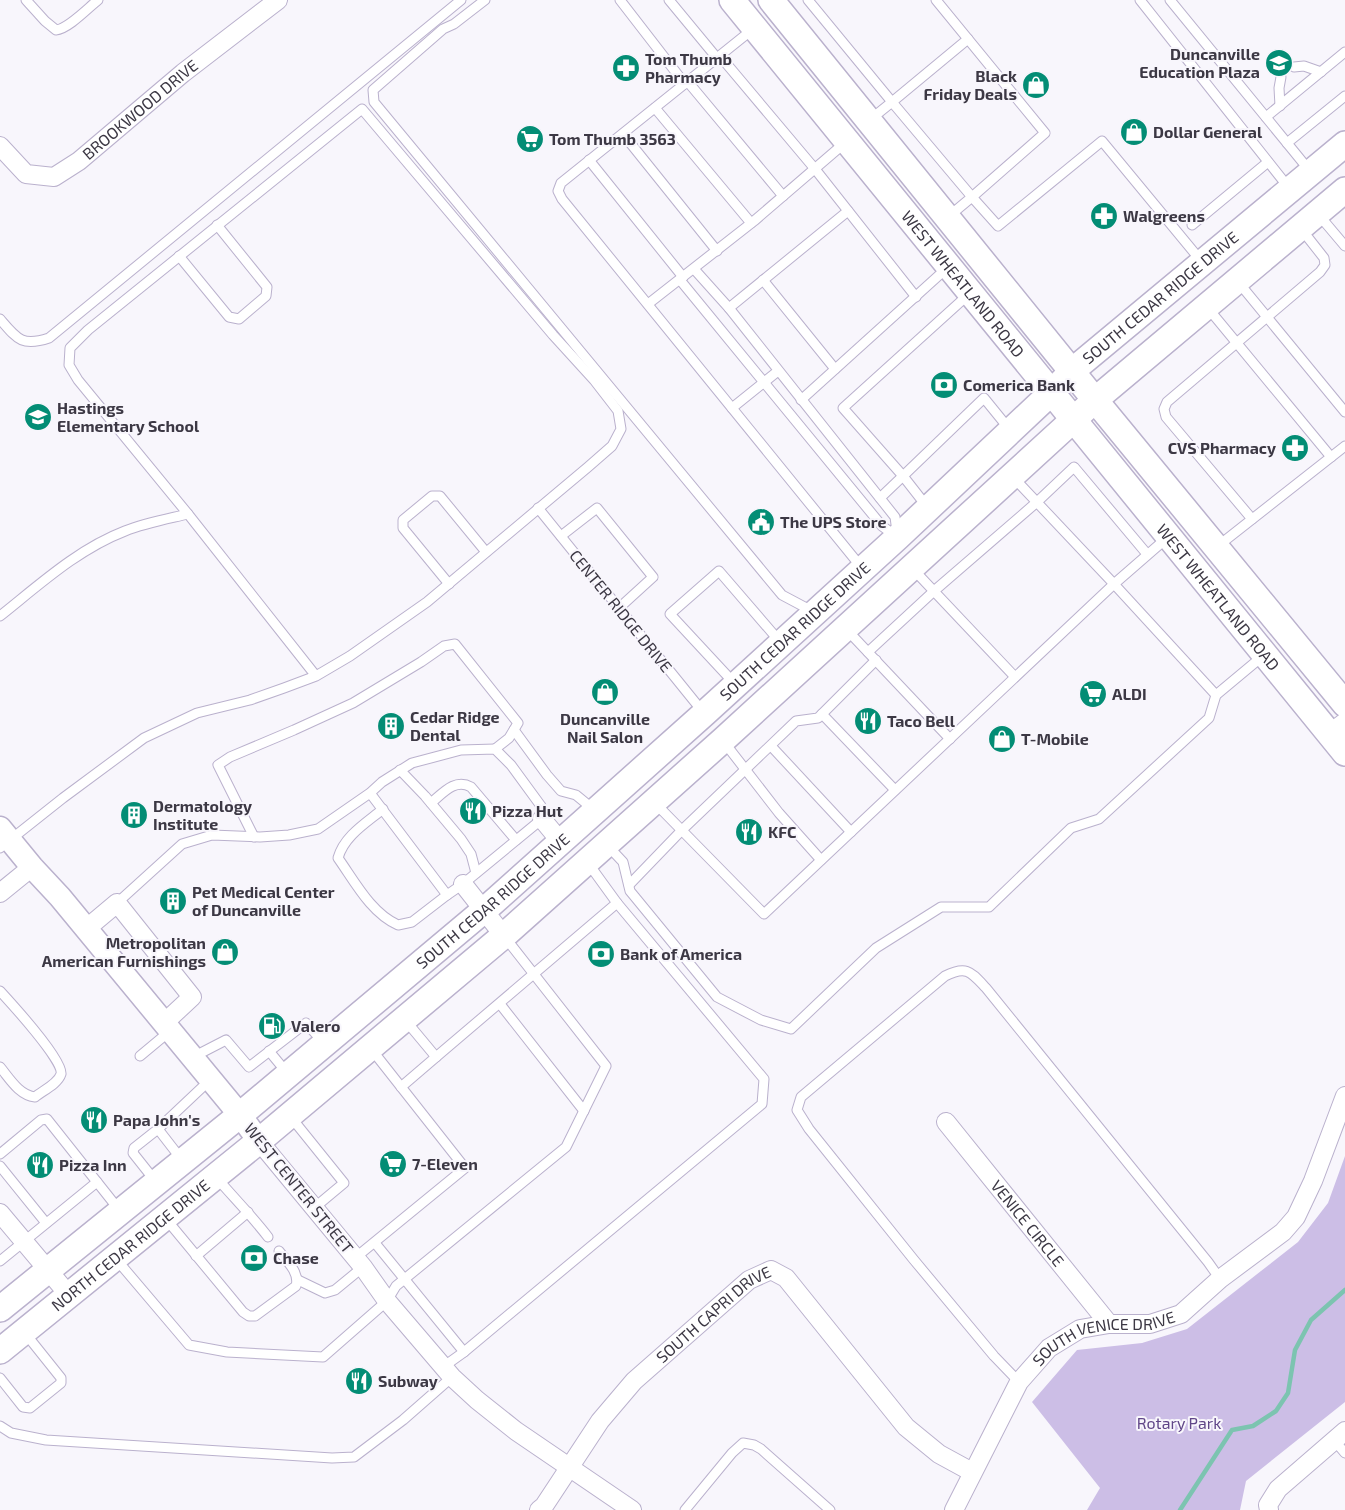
<svg xmlns="http://www.w3.org/2000/svg" width="1345" height="1510" font-family="'Exo 2',sans-serif">
  <style>
    .green { fill: #ccbee6 }
    .lines { fill: none; stroke-linecap: round; stroke-linejoin: round }
    .stream { stroke: #7cc4b0; stroke-width: 4.5 }
    .service-casing { stroke: #bab1cd; stroke-width: 11 }
    .minor-casing { stroke: #bab1cd; stroke-width: 20 }
    .tertiary-casing { stroke: #bab1cd; stroke-width: 25 }
    .secondary-casing { stroke: #bab1cd; stroke-width: 28 }
    .service { stroke: #fff; stroke-width: 9 }
    .minor { stroke: #fff; stroke-width: 18 }
    .tertiary { stroke: #fff; stroke-width: 22 }
    .secondary { stroke: #fff; stroke-width: 25 }
    .labels { text-anchor: middle; stroke-width: 4; stroke-linejoin: round; paint-order: stroke }
    .poi-label { font-size: 16px; font-weight: bold; fill: #3c3844; stroke: #f8f6fc; text-anchor: start }
    .street-label { font-size: 16px; fill: #3c3844; stroke: #f8f6fc }
    .park-label { font-size: 16px; fill: #604688; stroke: #f8f6fc }
  </style>
  <rect width="100%" height="100%" fill="#f8f6fc"/>
  <path class="green" d="M1345 1156V1402L1246 1481 1240 1510H1087L1100 1488 1032 1402 1077 1350 1142 1343 1187 1329 1298 1242 1328 1203Z"/>
  <g class="lines">
    <path class="stream" d="M1180 1510 1232 1430 1253 1426 1276 1411 1288 1393 1295 1350 1311 1320 1345 1290"/>
    <g class="service-casing">
      <g id="service">
        <path d="M26 0 45 21 56 30C68 29 88 8 98 0"/>
        <path d="M485 0 454 24 443 29 373 90 374 102 782 595 814 612"/>
        <path d="M620 0 685 84"/>
        <path d="M669 0 717 58"/>
        <path d="M808 0 892 102 968 39"/>
        <path d="M936 0 1045 133 972 197 998 226 1102 141 1202 262"/>
        <path d="M1140 0 1289 188"/>
        <path d="M1170 0 1287 143"/>
        <path d="M753 29 561 183 558 191 562 199 862 568"/>
        <path d="M720 56 815 169 916 297"/>
        <path d="M1294 67 1304 66 1321 72"/>
        <path d="M688 82 783 196"/>
        <path d="M1280 106 1279 88 1281 77"/>
        <path d="M655 108 751 223"/>
        <path d="M1266 117 1345 52"/>
        <path d="M871 119 892 102 972 197 948 217"/>
        <path d="M623 134 717 251"/>
        <path d="M589 160 683 277"/>
        <path d="M1309 170 1287 143 1345 96"/>
        <path d="M1318 214 1345 246"/>
        <path d="M1192 225 1268 162"/>
        <path d="M179 256 229 317 239 319 266 296 267 287 217 225"/>
        <path d="M694 269 729 308 895 517 897 532"/>
        <path d="M680 280 882 526 897 537"/>
        <path d="M763 280 835 369"/>
        <path d="M1239 283 1345 412"/>
        <path d="M969 294 843 408 903 476 984 398 1010 430"/>
        <path d="M648 304 754 221 847 141"/>
        <path d="M1207 307 1331 457"/>
        <path d="M729 308 848 211"/>
        <path d="M0 319C17 339 22 347 49 338L461 0"/>
        <path d="M801 400 947 268"/>
        <path d="M732 408 778 371"/>
        <path d="M1014 478 1114 584 1216 695"/>
        <path d="M880 498 903 476 928 508"/>
        <path d="M538 508 703 712"/>
        <path d="M1252 519 1166 417 1164 409 1167 402 1320 272 1325 265 1324 258 1302 230"/>
        <path d="M561 536 597 508 653 577 619 608"/>
        <path d="M1218 546 1345 446"/>
        <path d="M912 568 1015 677"/>
        <path d="M449 584 403 528V520L432 496H440L486 552"/>
        <path d="M0 616C39 585 78 549 125 531 145 523 167 519 188 514"/>
        <path d="M847 630 950 739"/>
        <path d="M868 652 934 591 1037 502 1074 467 1147 554"/>
        <path d="M735 684 670 614 719 571 781 643"/>
        <path d="M822 714 895 790"/>
        <path d="M514 730 547 775 561 791 576 795 593 809"/>
        <path d="M724 742 779 813 821 860"/>
        <path d="M771 746 851 832"/>
        <path d="M400 770 425 796 461 839 471 854 476 873"/>
        <path d="M654 802 764 914 1114 584 1168 537"/>
        <path d="M431 803C443 793 455 778 471 787L516 840"/>
        <path d="M383 809C366 823 344 836 338 858 355 882 371 913 398 925L412 922 447 895"/>
        <path d="M254 837 218 765 230 757 294 730 353 703 421 662 444 646 455 644 518 723 509 738 495 749"/>
        <path d="M607 845 623 862 630 891 717 997 761 1020 791 1029 876 948 941 907H989L1071 828 1099 819 1209 718 1216 695 1264 655"/>
        <path d="M0 848 63 798 144 738 197 713 250 700 284 688 316 676 350 656 427 602 588 467 612 446 621 429 618 411 594 380 553 335 362 109 88 330 70 348 69 365 78 380 188 514 316 676"/>
        <path d="M629 885 682 830 796 721 818 718 876 660"/>
        <path d="M117 903 182 844 212 835 260 837 289 835 318 829 370 793 382 782 412 763 461 750 495 749 511 765 541 806 542 819 463 884 447 895 370 793"/>
        <path d="M0 991C11 1003 64 1061 61 1074 58 1084 42 1091 35 1097 19 1095 10 1079 0 1067"/>
        <path d="M500 1004 584 1111"/>
        <path d="M269 1051 288 1074"/>
        <path d="M140 1056 170 1031"/>
        <path d="M193 1057 226 1040 249 1067 306 1023 324 1043"/>
        <path d="M436 1057 617 903 588 863"/>
        <path d="M401 1087 436 1057 406 1021"/>
        <path d="M290 1116 344 1183 314 1208"/>
        <path d="M158 1129 182 1160"/>
        <path d="M0 1154 41 1120 47 1119 97 1182"/>
        <path d="M0 1166 46 1223"/>
        <path d="M216 1177C233 1197 252 1216 268 1237"/>
        <path d="M156 1182 133 1153 134 1148 158 1129 211 1079"/>
        <path d="M166 1219 243 1312 249 1316H255L296 1286C300 1273 287 1261 279 1251"/>
        <path d="M375 1243 464 1352"/>
        <path d="M196 1256 248 1212"/>
        <path d="M355 1258 465 1168 372 1050"/>
        <path d="M116 1259 189 1345 227 1352 323 1357 387 1301 396 1286 566 1147 606 1066 504 936"/>
        <path d="M0 1261 97 1182 120 1211"/>
        <path d="M298 1280 325 1293 335 1290 363 1267"/>
        <path d="M443 1367 464 1352 762 1104 764 1079 617 903"/>
        <path d="M0 1378 23 1407 30 1408 61 1383V1378L25 1333"/>
        <path d="M1019 1382 994 1356 914 1260 809 1129 797 1110 801 1097 945 976C967 965 971 972 986 988L1208 1262 1220 1279"/>
        <path d="M0 1426 11 1433 46 1440 332 1458 354 1457 403 1420 452 1377"/>
        <path d="M1334 1440 1345 1453"/>
        <path d="M685 1510 732 1453 743 1443 754 1445 761 1449 830 1510"/>
      </g>
    </g>
    <g class="minor-casing">
      <g id="minor">
        <path id="s1" d="M0 146 26 174 54 177 79 161 183 73 278 0"/>
        <path d="M1329 734 1345 722"/>
        <path d="M542 819 561 842"/>
        <path d="M463 884 504 936"/>
        <path d="M0 893 32 867"/>
        <path d="M86 929 117 903 192 997 164 1023"/>
        <path id="s2" d="M946 1122 1109 1324"/>
        <path d="M259 1141 363 1267 387 1301 452 1377 477 1400 516 1431 632 1510"/>
        <path d="M0 1213 68 1294"/>
        <path id="s3" d="M539 1510 544 1506 600 1421 634 1381 749 1280 771 1270 786 1278 906 1427 939 1454 972 1472"/>
        <path id="s4" d="M954 1510 1019 1382 1049 1348 1080 1329 1109 1324H1150L1181 1314 1220 1279 1283 1232 1296 1217 1313 1181 1345 1096"/>
        <path d="M1269 1510 1268 1505 1278 1489 1345 1431"/>
      </g>
    </g>
    <g class="tertiary-casing">
      <path id="tertiary" d="M0 828 32 867 60 897 240 1115 259 1141"/>
    </g>
    <g class="secondary-casing">
      <g id="secondary">
        <path id="s5" d="M732 0 1345 753"/>
        <path d="M771 0 1095 400 1345 704"/>
        <path id="s6" d="M0 1309 240 1115 489 906 705 713 898 537 1052 392 1072 371 1345 144"/>
        <path id="s7" d="M0 1351 259 1141 508 932 723 740 1095 400 1345 190"/>
      </g>
    </g>
    <use href="#service" class="service"/>
    <use href="#minor" class="minor"/>
    <use href="#tertiary" class="tertiary"/>
    <use href="#secondary" class="secondary"/>
  </g>
  <defs>
    <g id="school-disc" transform="scale(1.4375)"><circle r="9.5" fill="#038d75" stroke="#f8f6fc"/><path d="M0-5L7-2L0 1L-7-2ZM-4 1L0 2.5L4 1V4Q0 6-4 4Z" fill="#fff"/></g>
    <g id="pharmacy-disc" transform="scale(1.4375)"><circle r="9.5" fill="#038d75" stroke="#f8f6fc"/><path d="M-2-6h4v4h4v4h-4v4h-4v-4h-4v-4h4Z" fill="#fff"/></g>
    <g id="shop-disc" transform="scale(1.4375)"><circle r="9.5" fill="#038d75" stroke="#f8f6fc"/><path d="M-5-2.5h2.3a2.7 3.5 0 0 1 5.4 0H5L5.5 6h-11ZM-1.5-2.5h3a1.5 2.3 0 0 0-3 0Z" fill="#fff"/></g>
    <g id="supermarket-disc" transform="scale(1.4375)"><circle r="9.5" fill="#038d75" stroke="#f8f6fc"/><path d="M-6-5.5h2.5l.6 2H6L4.5 2H-2.5L-4.4-4H-6ZM-1.5 3.2a1.3 1.3 0 1 0 .1 0ZM3 3.2a1.3 1.3 0 1 0 .1 0Z" fill="#fff"/></g>
    <g id="bank-disc" transform="scale(1.4375)"><circle r="9.5" fill="#038d75" stroke="#f8f6fc"/><path d="M-6-4H6V4H-6ZM0-2.3a2.3 2.3 0 1 0 0 4.6a2.3 2.3 0 1 0 0-4.6Z" fill="#fff"/></g>
    <g id="civic-disc" transform="scale(1.4375)"><circle r="9.5" fill="#038d75" stroke="#f8f6fc"/><path d="M-.6-6.5H3V-4.5H.6V-3L4-1V1h2V6H-6V1h2V-1L-.6-3ZM-1.2 2.5V6h2.4V2.5Z" fill="#fff"/></g>
    <g id="restaurant-disc" transform="scale(1.4375)"><circle r="9.5" fill="#038d75" stroke="#f8f6fc"/><path d="M-5-6h1v4h1v-4h1v4h1v-4h1v5L-1.5 .5V6h-2V.5L-5-1ZM5-6V6H3V1.5H1.5Q1.5-4 5-6Z" fill="#fff"/></g>
    <g id="building-disc" transform="scale(1.4375)"><circle r="9.5" fill="#038d75" stroke="#f8f6fc"/><path d="M-4-6H4V6H1V3H-1V6H-4ZM-2.5-4.3h1.7v1.8h-1.7ZM.8-4.3h1.7v1.8H.8ZM-2.5-1h1.7V.8h-1.7ZM.8-1h1.7V.8H.8Z" fill="#fff"/></g>
    <g id="fuel-disc" transform="scale(1.4375)"><circle r="9.5" fill="#038d75" stroke="#f8f6fc"/><path d="M-5.5-6h7V0h2V4h1.3V-2.5L3-4.5l.8-.8L6-3V5H2.5V1h-1V6h-7ZM-4.2-4.7v3.2H.2V-4.7Z" fill="#fff"/></g>
  </defs>
  <g fill-rule="evenodd">
    <use href="#school-disc" x="1279" y="63"/>
    <use href="#pharmacy-disc" x="626" y="68"/>
    <use href="#shop-disc" x="1036" y="85"/>
    <use href="#shop-disc" x="1134" y="132"/>
    <use href="#supermarket-disc" x="530" y="139"/>
    <use href="#pharmacy-disc" x="1104" y="216"/>
    <use href="#bank-disc" x="944" y="385"/>
    <use href="#school-disc" x="38" y="417"/>
    <use href="#pharmacy-disc" x="1295" y="448"/>
    <use href="#civic-disc" x="761" y="522"/>
    <use href="#shop-disc" x="605" y="692"/>
    <use href="#supermarket-disc" x="1093" y="694"/>
    <use href="#restaurant-disc" x="868" y="721"/>
    <use href="#building-disc" x="391" y="726"/>
    <use href="#shop-disc" x="1002" y="739"/>
    <use href="#restaurant-disc" x="473" y="811"/>
    <use href="#building-disc" x="134" y="815"/>
    <use href="#restaurant-disc" x="749" y="832"/>
    <use href="#building-disc" x="173" y="901"/>
    <use href="#shop-disc" x="225" y="952"/>
    <use href="#bank-disc" x="601" y="954"/>
    <use href="#fuel-disc" x="272" y="1026"/>
    <use href="#restaurant-disc" x="94" y="1120"/>
    <use href="#supermarket-disc" x="393" y="1164"/>
    <use href="#restaurant-disc" x="40" y="1165"/>
    <use href="#bank-disc" x="254" y="1258"/>
    <use href="#restaurant-disc" x="359" y="1381"/>
  </g>
  <g class="labels">
    <g class="poi-label">
      <text x="1260" y="60" text-anchor="end">Duncanville<tspan x="1260" dy="18">Education Plaza</tspan></text>
      <text x="645" y="65">Tom Thumb<tspan x="645" dy="18">Pharmacy</tspan></text>
      <text x="1017" y="82" text-anchor="end">Black<tspan x="1017" dy="18">Friday Deals</tspan></text>
      <text x="1153" y="138">Dollar General</text>
      <text x="549" y="145">Tom Thumb 3563</text>
      <text x="1123" y="222">Walgreens</text>
      <text x="963" y="391">Comerica Bank</text>
      <text x="57" y="414">Hastings<tspan x="57" dy="18">Elementary School</tspan></text>
      <text x="1276" y="454" text-anchor="end">CVS Pharmacy</text>
      <text x="780" y="528">The UPS Store</text>
      <text x="1112" y="700">ALDI</text>
      <text x="410" y="723">Cedar Ridge<tspan x="410" dy="18">Dental</tspan></text>
      <text x="605" y="725" text-anchor="middle">Duncanville<tspan x="605" dy="18">Nail Salon</tspan></text>
      <text x="887" y="727">Taco Bell</text>
      <text x="1021" y="745">T-Mobile</text>
      <text x="153" y="812">Dermatology<tspan x="153" dy="18">Institute</tspan></text>
      <text x="492" y="817">Pizza Hut</text>
      <text x="768" y="838">KFC</text>
      <text x="192" y="898">Pet Medical Center<tspan x="192" dy="18">of Duncanville</tspan></text>
      <text x="206" y="949" text-anchor="end">Metropolitan<tspan x="206" dy="18">American Furnishings</tspan></text>
      <text x="620" y="960">Bank of America</text>
      <text x="291" y="1032">Valero</text>
      <text x="113" y="1126">Papa John's</text>
      <text x="412" y="1170">7-Eleven</text>
      <text x="59" y="1171">Pizza Inn</text>
      <text x="273" y="1264">Chase</text>
      <text x="378" y="1387">Subway</text>
    </g>
    <g class="street-label">
      <text dy="6" stroke="none"><textPath href="#s1" startOffset="176">BROOKWOOD DRIVE</textPath></text>
      <text dy="6" stroke="none"><textPath href="#s5" startOffset="366">WEST WHEATLAND ROAD</textPath></text>
      <text dy="6" stroke="none"><textPath href="#s6" startOffset="1540">SOUTH CEDAR RIDGE DRIVE</textPath></text>
      <text dy="6" stroke="none"><textPath href="#s5" startOffset="770">WEST WHEATLAND ROAD</textPath></text>
      <text transform="translate(621 611) rotate(51)" y="6">CENTER RIDGE DRIVE</text>
      <text dy="6" stroke="none"><textPath href="#s6" startOffset="1045">SOUTH CEDAR RIDGE DRIVE</textPath></text>
      <text dy="6" stroke="none"><textPath href="#s6" startOffset="640">SOUTH CEDAR RIDGE DRIVE</textPath></text>
      <text transform="translate(299 1188) rotate(51)" y="6">WEST CENTER STREET</text>
      <text dy="6" stroke="none"><textPath href="#s2" startOffset="130">VENICE CIRCLE</textPath></text>
      <text dy="6" stroke="none"><textPath href="#s7" startOffset="168">NORTH CEDAR RIDGE DRIVE</textPath></text>
      <text dy="6" stroke="none"><textPath href="#s3" startOffset="265">SOUTH CAPRI DRIVE</textPath></text>
      <text dy="6" stroke="none"><textPath href="#s4" startOffset="245">SOUTH VENICE DRIVE</textPath></text>
    </g>
    <g class="park-label">
      <text x="1179" y="1429">Rotary Park</text>
    </g>
  </g>
</svg>
